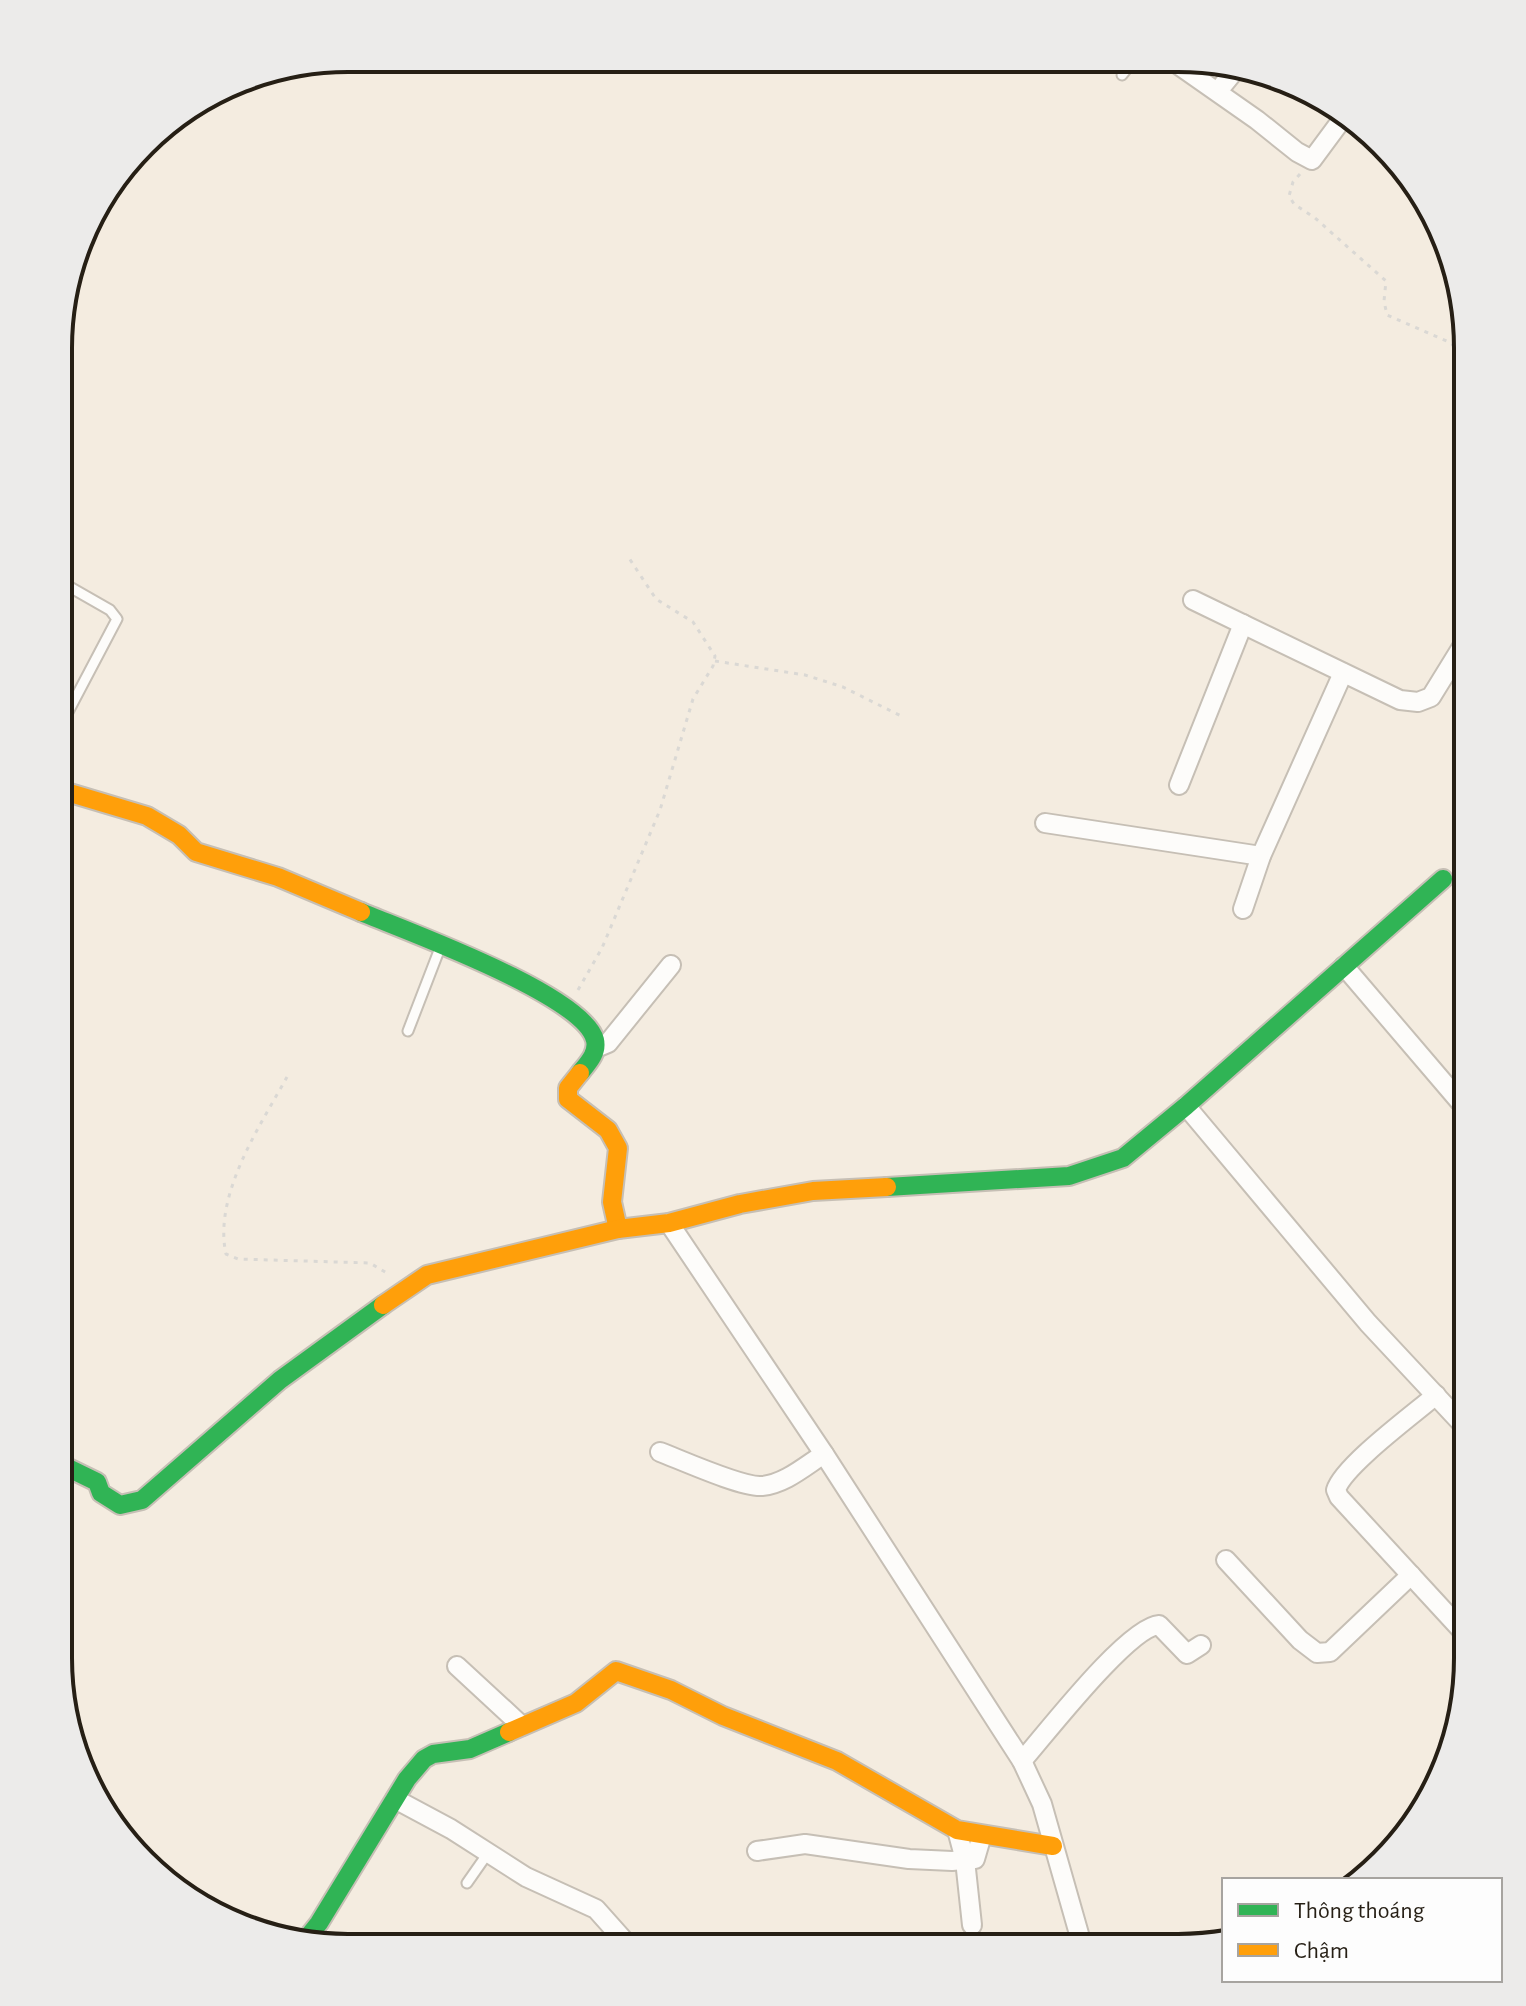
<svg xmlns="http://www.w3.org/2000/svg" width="1526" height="2006" font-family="'Alegreya Sans',sans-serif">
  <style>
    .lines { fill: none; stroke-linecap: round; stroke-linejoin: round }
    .lane-casing { stroke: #c6bfb5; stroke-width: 13 }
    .street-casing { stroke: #c6bfb5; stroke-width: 22 }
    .fast-casing { stroke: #c6bfb5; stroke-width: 22 }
    .slow-casing { stroke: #c6bfb5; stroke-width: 22 }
    .path { stroke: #dad8d4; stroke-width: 3; stroke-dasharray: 4 6; stroke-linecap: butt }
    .lane { stroke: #fdfcfa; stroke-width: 9 }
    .street { stroke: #fdfcfa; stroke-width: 18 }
    .fast { stroke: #30b455; stroke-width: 18 }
    .slow { stroke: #ff9f0a; stroke-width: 18 }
    .rim { fill: none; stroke: #261f15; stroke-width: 4 }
  </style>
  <rect width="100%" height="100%" fill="#f4ece0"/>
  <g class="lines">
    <g class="lane-casing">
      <g id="lane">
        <path d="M1122 75 1134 60"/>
        <path d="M60 735 67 714 117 619 110 610 61 582"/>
        <path d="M60 741 61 787"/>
        <path d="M408 1031 440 948"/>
        <path d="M467 1883 488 1853"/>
      </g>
    </g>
    <g class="street-casing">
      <g id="street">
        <path d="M1177 60V64L1257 120 1297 152 1312 160 1346 114"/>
        <path d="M1218 91 1236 69"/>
        <path d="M1193 600 1400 700 1418 702 1431 697 1468 637"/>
        <path d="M1179 785 1243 624"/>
        <path d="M1045 823 1261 856"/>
        <path d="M1243 909 1261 856 1343 673"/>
        <path d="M1344 966 1461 1103 1468 1098"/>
        <path d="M596 1048 608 1043 671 965"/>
        <path d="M1186 1106 1368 1323 1467 1429"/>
        <path d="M669 1223 824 1454 1022 1761 1042 1804 1083 1948"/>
        <path d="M1436 1395C1414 1414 1343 1466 1336 1490L1339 1497 1467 1636"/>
        <path d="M660 1452C681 1460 743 1488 762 1486 785 1484 805 1466 824 1454"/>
        <path d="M1226 1560 1300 1640 1317 1653 1330 1652 1411 1575"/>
        <path d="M457 1666 522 1726"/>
        <path d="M1022 1761C1045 1735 1128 1627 1159 1625L1187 1654 1201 1645"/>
        <path d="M395 1799 451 1829 526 1877 596 1909 629 1946"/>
        <path d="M957 1830 965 1860 972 1925"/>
        <path d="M757 1851 805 1844 909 1859 952 1861 975 1859 982 1835"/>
      </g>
    </g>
    <g class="fast-casing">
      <g id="fast">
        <path d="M361 912C406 931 584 995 595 1040 598 1053 588 1063 580 1073"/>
        <path d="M887 1187 1069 1176 1123 1158 1186 1106 1443 879"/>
        <path d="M58 1463 97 1482 101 1493 120 1505 142 1500 280 1380 383 1305"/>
        <path d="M303 1943 319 1923 407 1779 424 1759 433 1754 470 1749 509 1732"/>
      </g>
    </g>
    <g class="slow-casing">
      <g id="slow">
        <path d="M60 790 147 816 179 835 196 852 278 877 361 912"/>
        <path d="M580 1073 568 1088V1099L608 1130 618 1148 612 1202 618 1229"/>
        <path d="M383 1305 427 1275 618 1229 669 1223 740 1204 813 1191 887 1187"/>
        <path d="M509 1732 576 1703 616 1671 671 1690 723 1716 837 1761 957 1830 1053 1846"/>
      </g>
    </g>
    <g class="path">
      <path d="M1300 174 1293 182 1289 196 1294 204 1315 218 1386 281 1384 301 1387 315 1449 342 1468 356"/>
      <path d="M715 661 805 675 843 687 901 716"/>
      <path d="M578 990 602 948 660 810 693 699 713 666 715 656 693 622 656 599 629 558"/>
      <path d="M287 1077C260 1126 213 1195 226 1254L238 1259 370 1263 390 1275"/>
    </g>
    <use href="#lane" class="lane"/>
    <use href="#street" class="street"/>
    <use href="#fast" class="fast"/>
    <use href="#slow" class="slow"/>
  </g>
  <path d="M0 0H1526V2006H0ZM348 72H1178A276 276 0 0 1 1454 348V1658A276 276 0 0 1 1178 1934H348A276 276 0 0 1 72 1658V348A276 276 0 0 1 348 72Z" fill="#ecebea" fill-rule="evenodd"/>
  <path class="rim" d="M348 72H1178A276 276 0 0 1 1454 348V1658A276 276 0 0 1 1178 1934H348A276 276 0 0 1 72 1658V348A276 276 0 0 1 348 72Z"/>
  <rect x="1222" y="1878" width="280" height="104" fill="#fdfdfd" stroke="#a7a4a0" stroke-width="2"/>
  <rect x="1238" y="1904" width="40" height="12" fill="#30b455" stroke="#a7a4a0" stroke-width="2"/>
  <text x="1294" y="1918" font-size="24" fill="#261f15">Thông thoáng</text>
  <rect x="1238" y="1944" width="40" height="12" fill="#ff9f0a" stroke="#a7a4a0" stroke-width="2"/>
  <text x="1294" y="1958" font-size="24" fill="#261f15">Chậm</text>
</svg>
